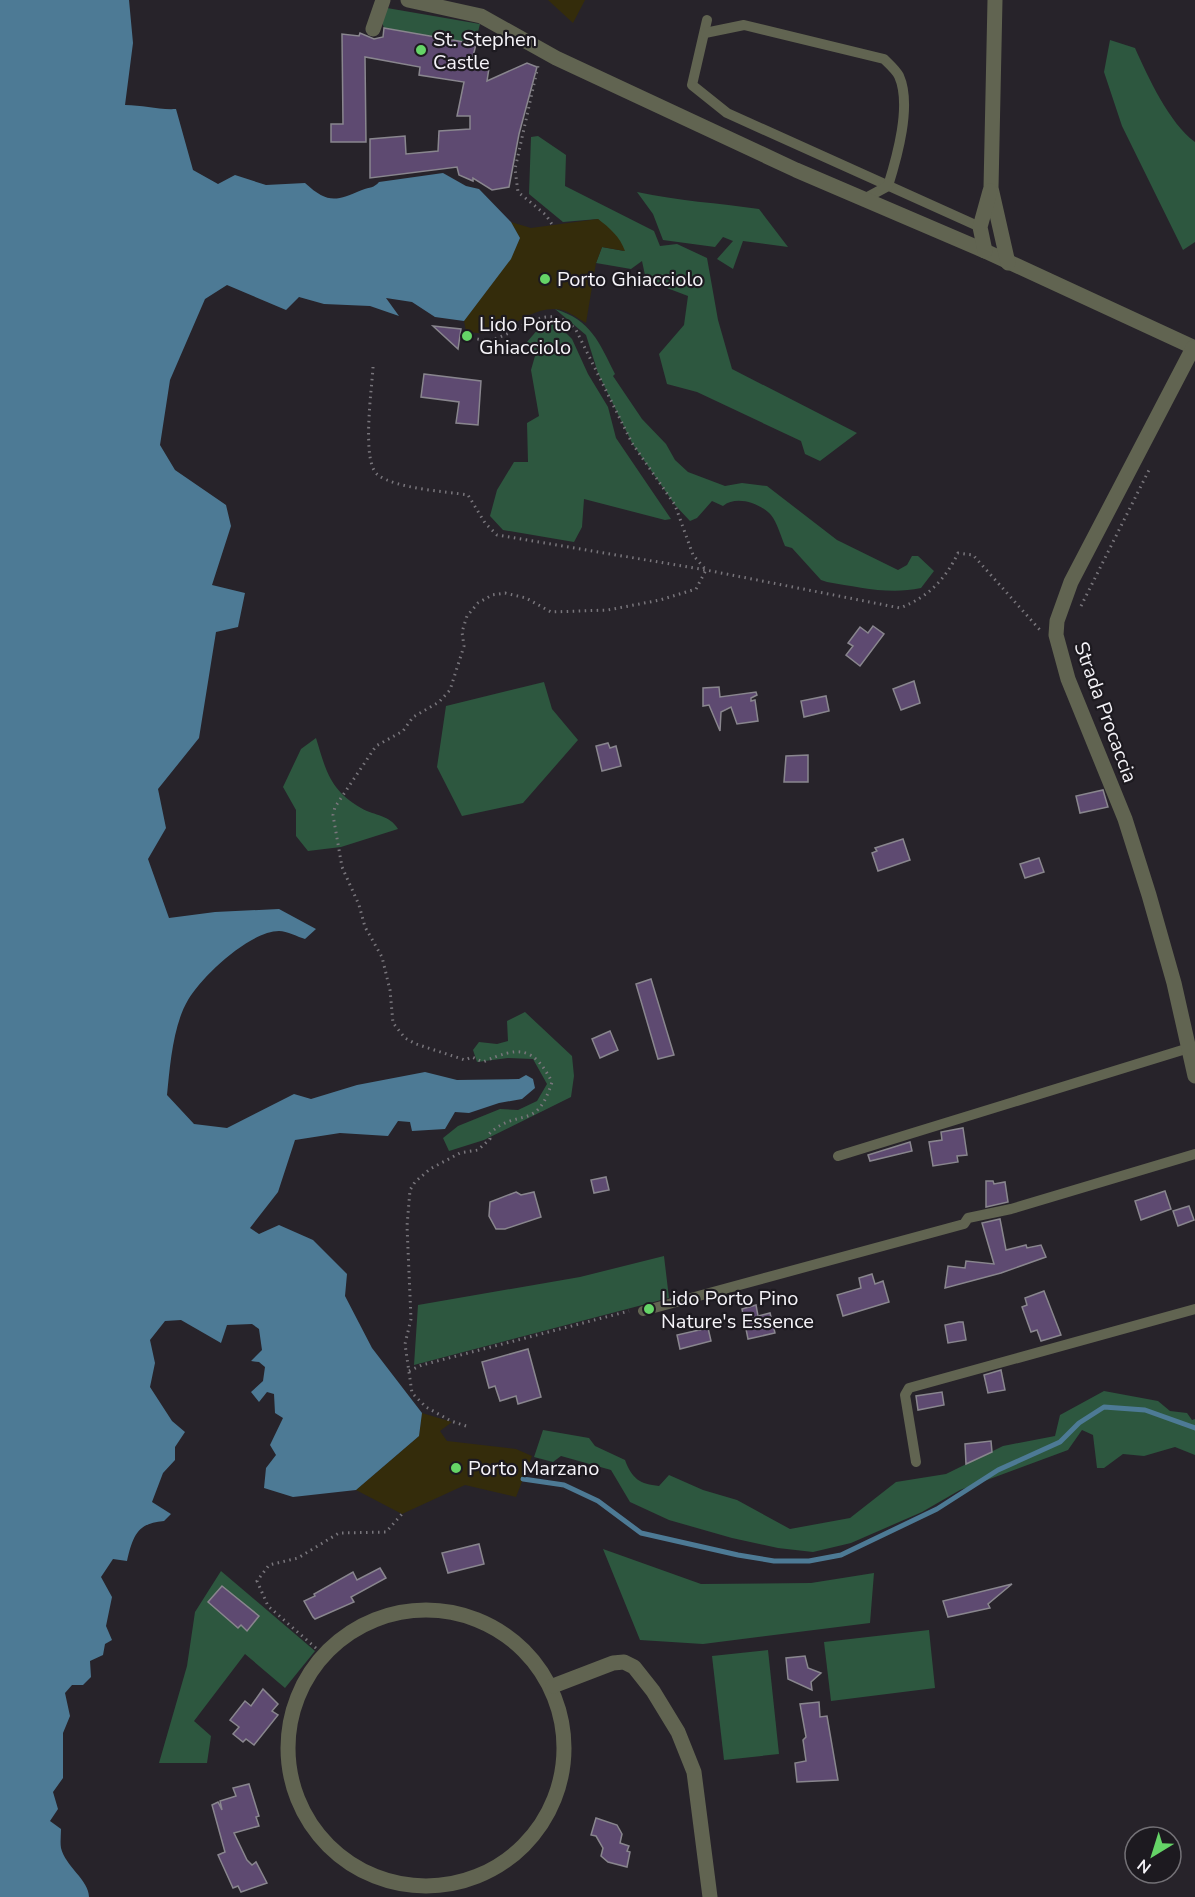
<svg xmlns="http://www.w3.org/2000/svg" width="1195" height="1897" font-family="'Nunito Sans',sans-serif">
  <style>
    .green { fill: #2d573f }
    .sand { fill: #342c0b }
    .water { fill: #4d7a95 }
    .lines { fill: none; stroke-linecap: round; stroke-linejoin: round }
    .stream { stroke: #4d7a95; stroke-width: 5 }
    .building { fill: #5e4a71; stroke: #89868e; stroke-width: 1.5 }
    .path { stroke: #79767c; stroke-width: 3; stroke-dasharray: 1.5 4.5; stroke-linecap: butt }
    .lane { stroke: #616451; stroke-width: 10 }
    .street { stroke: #616451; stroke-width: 15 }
    .poi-dot { fill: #65d467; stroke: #1d1a20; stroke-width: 2 }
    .labels { text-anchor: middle; stroke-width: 4.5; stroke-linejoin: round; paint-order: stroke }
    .poi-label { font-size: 20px; fill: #f5f3f8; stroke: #1d1a20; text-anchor: start }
    .street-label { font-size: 20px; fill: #f5f3f8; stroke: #1d1a20 }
  </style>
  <rect width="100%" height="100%" fill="#27232a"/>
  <g class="green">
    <path d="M387 8 480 24 475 44 384 28 381 19Z"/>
    <path d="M1110 40 1135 48C1148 77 1169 123 1195 142V242L1183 250 1122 126 1104 72Z"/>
    <path d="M538 136 566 155 565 186 654 231 660 246 677 244 707 258 718 320 732 369 857 433 820 461 805 454 801 441 697 392 667 384 659 354 684 325 688 296 646 280 642 261 631 269 596 263 602 247 624 251 598 219 563 222 529 194 531 137Z"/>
    <path d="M637 192C678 201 718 203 759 209L788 247 743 241 733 269 717 259 733 241 723 237 715 247 663 240 653 214Z"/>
    <path d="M555 309C591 320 599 342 615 374L613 376 642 419 666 444 675 460 688 472 725 486 742 483 767 486 837 540 898 570 907 565 912 556H918L934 571 921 588C889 595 859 587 827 582L821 580 792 548 785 546C781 537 777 522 771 515 760 503 736 495 723 506L712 501 697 518 690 521 675 505 632 443 598 373 586 335Z"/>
    <path d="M556 323 572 339 588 374 608 407 616 438 671 519 665 520 584 499 582 527 574 542 503 530 490 516 497 490 514 462H528L527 423 539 416 531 370 535 356 527 342 539 328Z"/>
    <path d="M544 682 552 709 578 740 523 803 462 816 437 767 446 706Z"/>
    <path d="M316 738C326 771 330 790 361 808 375 816 390 815 398 829L341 847 308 851 296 836V810L283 787 301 749Z"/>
    <path d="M525 1012 572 1056 574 1076 571 1097 484 1140 449 1151 443 1138 458 1126 500 1109 518 1110 537 1101 547 1084 533 1059 508 1058 477 1062 473 1050 479 1042 497 1044 508 1041 507 1021Z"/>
    <path d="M664 1256 669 1298 414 1365 418 1305 580 1277Z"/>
    <path d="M1104 1391 1158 1401 1170 1411 1187 1413 1192 1420 1195 1419V1455L1175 1447 1144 1456 1123 1454 1104 1468H1097L1093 1435 1082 1430 1068 1450 960 1490 922 1512 851 1543 813 1552 778 1548 732 1538 669 1520 630 1502 611 1470 561 1456 553 1462 534 1457 543 1430 589 1438 595 1446 625 1460C632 1479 640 1484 659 1486L669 1475 703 1490 737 1500 790 1529 850 1518 896 1482 946 1474 1003 1446 1055 1436 1060 1415Z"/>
    <path d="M603 1549 701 1584 811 1583 874 1573 870 1623 703 1644 640 1640Z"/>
    <path d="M221 1571 315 1651 285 1688 245 1654 194 1721 211 1736 207 1763H159L187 1666 195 1612Z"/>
    <path d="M929 1630 935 1688 831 1701 824 1642Z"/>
    <path d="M768 1650 779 1754 724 1760 712 1656Z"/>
  </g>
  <g class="sand">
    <path d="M548 0H585L573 23Z"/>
    <path d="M598 219C610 228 620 237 625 251L602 247 596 263 586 323C577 318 566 309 556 309 523 307 507 342 466 331L464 321 511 258 520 238 511 222 531 228Z"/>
    <path d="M422 1413 452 1422 440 1431 447 1441 516 1449 532 1456 516 1497 465 1485 402 1514 356 1490 419 1436Z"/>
  </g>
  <path class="water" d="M0 0H129L133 43 125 105C143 105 158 110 176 109L193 170 218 184 235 175 266 185 305 183C328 204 336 201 362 190 370 187 374 188 379 182L443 173 466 186 479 189 511 222 520 238 511 259 464 321 435 317 412 302 386 298 399 316 370 306 324 304 299 297 286 310 227 285 205 299 170 380 160 445 175 470 226 505 231 526 212 585 245 593 238 627 216 632 199 738 158 789 166 828 148 859 169 918 215 912 279 909 316 929 305 939C298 937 287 931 279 931 250 931 202 976 188 1000 173 1025 170 1066 167 1095L194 1124 227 1128 294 1094 311 1099 357 1085 425 1072 457 1080 519 1079 526 1075 533 1079 535 1088 522 1099 499 1103 469 1113 455 1112 445 1129 412 1131 410 1122 398 1121 388 1136 340 1133 295 1140 278 1192 250 1228 259 1234 279 1225 313 1240 347 1274 345 1296 372 1348 422 1413 419 1436 356 1490 293 1497 264 1488 266 1468 276 1455 270 1445 283 1418 275 1413 274 1394 267 1392 259 1402 251 1392 263 1381 265 1367 259 1362 251 1361 262 1350 259 1329 252 1324 227 1325 221 1343 181 1320 165 1321 150 1340 155 1363 150 1387 172 1421 185 1432 175 1447V1460L163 1473 152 1502 171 1514 164 1521C137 1523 133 1536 127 1561L113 1559 101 1577 112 1597 106 1626 112 1640 105 1644 103 1655 90 1661 91 1677 83 1685H72L65 1693 70 1716 63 1733V1778L53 1792 58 1809 50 1821 61 1829C61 1835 60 1842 61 1848 65 1866 89 1880 89 1897H0Z"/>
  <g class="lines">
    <path class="stream" d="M523 1479 564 1485 598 1501 641 1533 738 1555 774 1561H809L841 1555 937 1509 998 1470 1060 1442 1079 1423 1104 1407 1145 1410 1195 1428"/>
  </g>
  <g class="building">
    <path d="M384 28 476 44 471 65 489 68 487 81 527 63 537 67 519 134 509 187 492 190 473 178V181L459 175 457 167 370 178V139L405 136 406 154 438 151 439 131 470 129V116H457L464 82 419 75 420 67 365 57 366 142H331V124H343L342 34 359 36 360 33 374 39 383 37Z"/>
    <path d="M433 326 461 329 458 349Z"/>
    <path d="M424 374 481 381 478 425 456 423 459 402 421 397Z"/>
    <path d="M873 626 884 634 860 666 846 655 853 646 848 643 860 627 868 633Z"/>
    <path d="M914 681 920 703 901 710 893 689Z"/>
    <path d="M719 687 720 697 756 692 757 695 751 698V701L755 700 758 721 737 724 731 707 721 712 720 731 709 705 703 706V688Z"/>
    <path d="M826 696 829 711 804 717 801 701Z"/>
    <path d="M608 743 610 748 616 746 621 766 602 771 596 746Z"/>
    <path d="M808 755V782H784L786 756Z"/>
    <path d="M1103 790 1108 807 1080 813 1076 796Z"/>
    <path d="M903 839 910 860 878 871 872 853 877 851 875 848Z"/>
    <path d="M1039 858 1044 872 1025 878 1020 864Z"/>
    <path d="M651 979 674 1055 658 1059 636 984Z"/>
    <path d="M610 1031 618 1050 600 1058 592 1039Z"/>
    <path d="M963 1128 967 1155 957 1156 958 1162 933 1166 929 1142 942 1140 941 1132Z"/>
    <path d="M910 1142 912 1151 870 1161 868 1155Z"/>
    <path d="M606 1177 609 1190 594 1193 591 1180Z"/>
    <path d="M986 1181H993L994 1184 1005 1182 1008 1202 986 1207Z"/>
    <path d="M1165 1191 1171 1209 1141 1220 1135 1201Z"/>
    <path d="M516 1192 521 1195 534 1192 541 1217 505 1229H496L489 1216 490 1202Z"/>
    <path d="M1189 1206 1194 1220 1178 1226 1173 1211Z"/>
    <path d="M1000 1219 1006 1250 1026 1245 1027 1248 1041 1245 1046 1257 1001 1273 945 1288 948 1266 965 1268 966 1261 994 1264 982 1223Z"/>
    <path d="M872 1274 875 1284 883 1281 889 1302 843 1316 837 1295 861 1288 859 1278Z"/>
    <path d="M1044 1291 1061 1335 1041 1341 1037 1330 1031 1332 1022 1307 1027 1305 1025 1298Z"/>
    <path d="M756 1305 758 1316 770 1313 775 1333 748 1339 742 1309Z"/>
    <path d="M959 1322H963L966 1340 948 1343 945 1325Z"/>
    <path d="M708 1328 711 1341 680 1349 677 1335Z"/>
    <path d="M528 1349 541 1397 518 1404 516 1396 500 1401 495 1386 489 1388 482 1362Z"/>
    <path d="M1001 1370 1005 1390 988 1393 984 1375Z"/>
    <path d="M942 1392 944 1405 918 1410 916 1396Z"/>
    <path d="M991 1441 992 1452 966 1464 965 1444Z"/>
    <path d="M479 1544 484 1564 448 1573 442 1553Z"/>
    <path d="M380 1568 386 1578 351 1597 354 1602 315 1619 313 1617 304 1601 315 1596 314 1594 353 1572 357 1580Z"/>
    <path d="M1012 1584 988 1604 990 1608 948 1617 943 1601Z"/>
    <path d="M222 1586 259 1616 247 1631 241 1625 238 1628 208 1602Z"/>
    <path d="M805 1656 808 1668 821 1673 811 1682 812 1690 788 1679 786 1658Z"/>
    <path d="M263 1689 278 1704 272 1711 278 1715 254 1745 246 1739 243 1742 233 1734 239 1727 230 1720 245 1701 251 1706Z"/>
    <path d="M819 1702 820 1717 827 1716 838 1780 797 1782 795 1763 806 1761 803 1740 806 1737 800 1704Z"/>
    <path d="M249 1784 259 1816 256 1817 259 1826 234 1833 247 1860 252 1865 256 1862 267 1883 241 1892 238 1886 233 1888 218 1855 225 1852 212 1805 218 1802 222 1810 220 1801 236 1796 233 1788Z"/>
    <path d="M596 1818 617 1825 622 1834 620 1843 629 1846 627 1851 630 1852 627 1867 608 1862 601 1856 603 1848 596 1836 591 1835Z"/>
  </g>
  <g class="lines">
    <g class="path">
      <path d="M538 66 515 169 518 192 546 215 553 226"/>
      <path d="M373 367C372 388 361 463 378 475 397 489 444 491 468 495L485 523 497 535 706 570 900 608C928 597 945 580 958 553L973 555 1040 630"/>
      <path d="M1081 606 1149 470"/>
      <path d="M409 1371 422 1365 629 1311"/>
      <path d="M466 1426 451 1421 426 1407 412 1393 405 1344 411 1319 407 1226 410 1190 415 1182 430 1169 460 1153 478 1150 490 1139 489 1134C519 1106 536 1133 552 1082 533 1046 519 1046 483 1062L472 1057 465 1060 416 1044 405 1038 393 1023 390 990 382 957 365 927 359 905 342 867 333 815 335 807 376 746 403 731 413 717 439 702 450 690 464 646 462 632 467 616 478 603 492 595 505 593 526 598 551 612 608 610 660 600 696 589 706 570 693 555 675 505 632 443 576 330C546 298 522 333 490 340 483 341 474 338 467 336"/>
      <path d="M325 1656 268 1606 257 1581 269 1565 298 1558 339 1533 386 1532 402 1514"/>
    </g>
    <g class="lane">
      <path d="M707 20 692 85 727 113 980 227"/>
      <path d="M705 33 744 25 884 59C889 64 896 70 899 76 912 105 897 157 888 186L864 199"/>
      <path d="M838 1156 1189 1048"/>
      <path d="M643 1311 964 1224 968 1218 1011 1209 1195 1154"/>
      <path d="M916 1462 905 1395 909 1388 1195 1309"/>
    </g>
    <g class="street">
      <path d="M408 0 481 16 556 58 796 170 985 251 1195 348"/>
      <path d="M995 0 991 188 1008 263"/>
      <path d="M373 29 383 0"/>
      <path d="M985 251 980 227 990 191"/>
      <path d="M1193 348 1071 582 1057 621 1056 635 1068 679 1125 819 1149 895 1174 983 1195 1076"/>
      <circle cx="426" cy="1748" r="138"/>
      <path d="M553 1686 613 1663 624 1662 634 1667 653 1691 678 1732 694 1772 710 1897"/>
    </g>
  </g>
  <g class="poi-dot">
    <circle cx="421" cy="50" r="6"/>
    <circle cx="545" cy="279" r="6"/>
    <circle cx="467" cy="336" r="6"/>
    <circle cx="649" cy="1309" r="6"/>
    <circle cx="456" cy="1468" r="6"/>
  </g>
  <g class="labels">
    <g class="poi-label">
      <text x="433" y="46">St. Stephen<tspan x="433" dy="23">Castle</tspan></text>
      <text x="557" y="286">Porto Ghiacciolo</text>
      <text x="479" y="331">Lido Porto<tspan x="479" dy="23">Ghiacciolo</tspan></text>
      <text x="661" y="1305">Lido Porto Pino<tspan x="661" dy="23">Nature's Essence</tspan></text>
      <text x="468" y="1475">Porto Marzano</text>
    </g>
    <g class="street-label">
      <text transform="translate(1106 712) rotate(70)" y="7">Strada Procaccia</text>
    </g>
  </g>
  <g transform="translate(1153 1855) rotate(218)"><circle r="28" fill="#1d1a20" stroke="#737176" stroke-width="1.5"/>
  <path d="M0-4.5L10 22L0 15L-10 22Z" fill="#65d467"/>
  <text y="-9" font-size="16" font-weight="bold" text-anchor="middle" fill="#f5f3f8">N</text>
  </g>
</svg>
